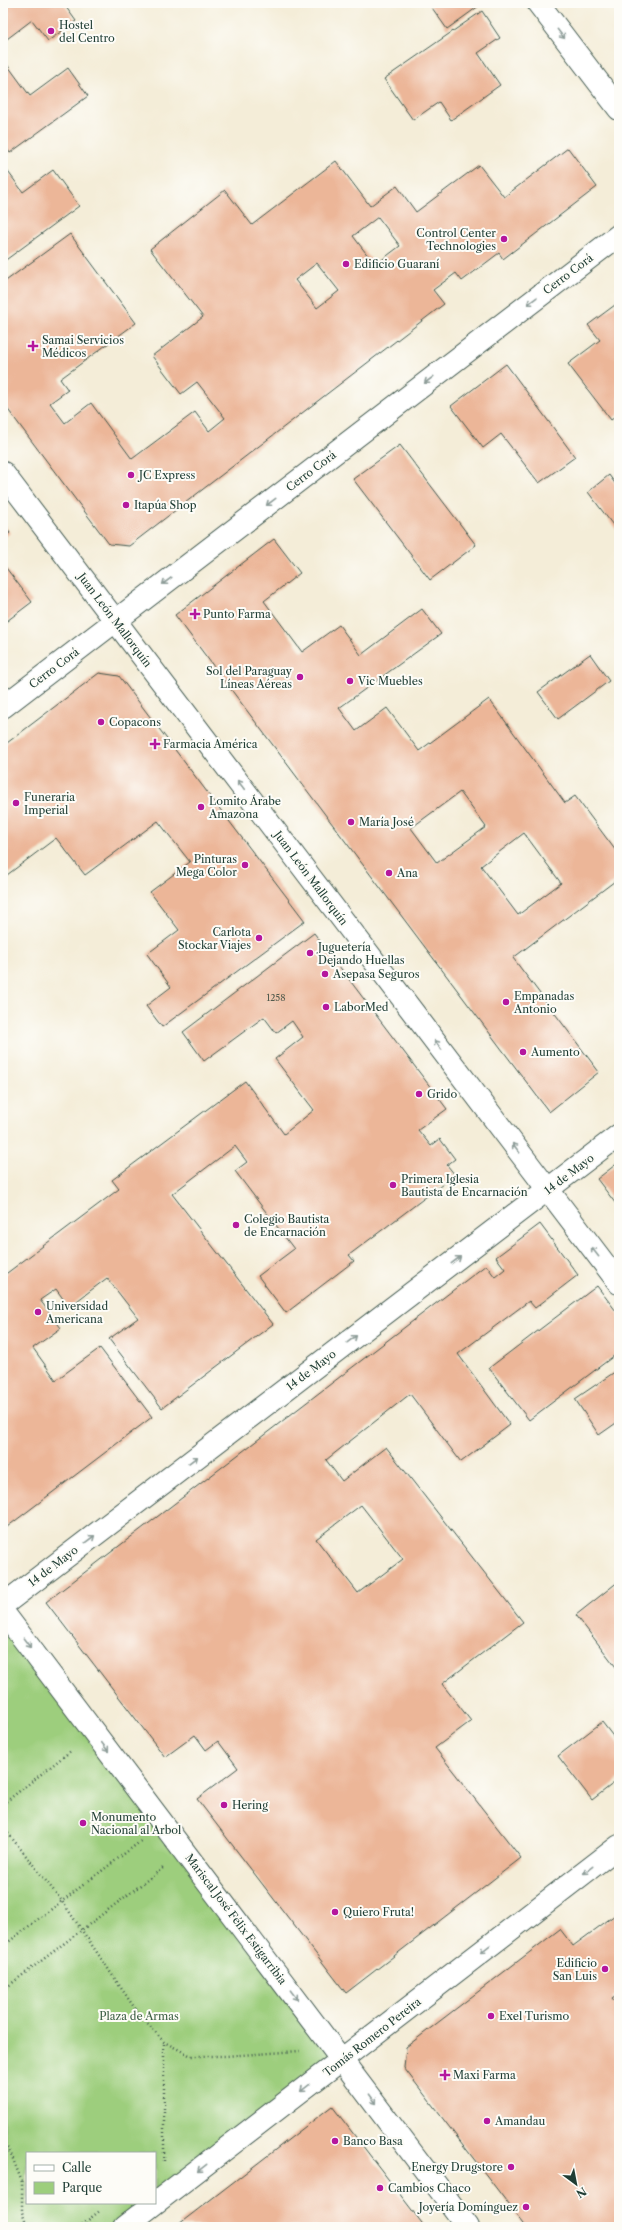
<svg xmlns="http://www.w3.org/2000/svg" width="622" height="2230" font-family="'Libre Caslon Text',serif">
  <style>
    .green { fill: #9dce7d; stroke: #5e8658; fill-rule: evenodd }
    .building { fill: #ecb698; fill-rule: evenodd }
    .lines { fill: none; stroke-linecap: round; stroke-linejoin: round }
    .street-casing { stroke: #3f574d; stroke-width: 24 }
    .path { stroke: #3f574d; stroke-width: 2.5; stroke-dasharray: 1 3; stroke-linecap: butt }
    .street { stroke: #fff; stroke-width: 22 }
    .oneway { stroke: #8f9e9a }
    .poi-dot { fill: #b5179e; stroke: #fdfcf7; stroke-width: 1.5 }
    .labels { text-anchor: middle; stroke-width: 4; stroke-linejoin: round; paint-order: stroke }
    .number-label { font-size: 9px; fill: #525b4d }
    .poi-label { font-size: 11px; fill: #1f3d34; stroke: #fdfcf7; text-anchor: start }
    .street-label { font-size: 11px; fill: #1f3d34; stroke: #fdfcf7 }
    .park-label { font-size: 11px; fill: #3e6146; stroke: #fdfcf7 }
  </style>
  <rect width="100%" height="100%" fill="#fdfcf7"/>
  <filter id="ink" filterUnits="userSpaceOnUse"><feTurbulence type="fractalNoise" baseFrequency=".025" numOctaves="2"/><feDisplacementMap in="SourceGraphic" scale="8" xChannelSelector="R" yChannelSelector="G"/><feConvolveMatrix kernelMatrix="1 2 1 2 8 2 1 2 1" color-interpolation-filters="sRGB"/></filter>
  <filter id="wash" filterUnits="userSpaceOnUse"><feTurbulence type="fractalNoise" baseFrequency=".012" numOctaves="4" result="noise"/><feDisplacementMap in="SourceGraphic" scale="16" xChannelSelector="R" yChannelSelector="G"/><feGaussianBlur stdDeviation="0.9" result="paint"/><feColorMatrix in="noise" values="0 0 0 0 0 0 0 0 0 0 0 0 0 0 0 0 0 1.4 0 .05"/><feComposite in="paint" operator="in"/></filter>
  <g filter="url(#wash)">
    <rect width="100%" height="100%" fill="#f4edd8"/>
    <path class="green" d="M3 1612 343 2059 124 2227H3ZM27 2153H155V2203H27Z"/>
    <g id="blocks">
      <g class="building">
        <path d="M3 3H63L76 21 48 41 32 20 3 42Z"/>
        <path d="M433 3H483L447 29 430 5Z"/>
        <path d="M482 11 500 38 478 53 500 85 451 120 439 102 413 120 384 79Z"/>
        <path d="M3 59 30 96 68 68 88 96 10 153 3 143Z"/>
        <path d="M568 148 597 187 503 259 499 253 462 281 456 273 433 290 444 304 129 546 109 544 3 403V283L70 234 136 323 60 379 68 390 50 403 65 423 91 403 132 459 195 412 209 431 225 418 197 382 181 394 152 356 203 317 150 249 225 190 252 225 336 161 370 206 397 186 416 212 479 165 504 197ZM378 217 400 246 375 265 353 236ZM317 263 339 291 317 308 295 280Z"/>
        <path d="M3 165 23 192 53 170 79 206 3 262Z"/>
        <path d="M619 302V414L611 420 568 364 600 340 588 325Z"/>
        <path d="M506 364 575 457 539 483 501 434 483 448 451 406Z"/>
        <path d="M400 445 476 545 430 580 353 479Z"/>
        <path d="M609 475 619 489V533L588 492Z"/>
        <path d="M3 524 10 533 3 538Z"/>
        <path d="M274 539 300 573 264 601 302 652 339 625 361 655 422 609 441 634 339 708 356 731 387 708 419 751 489 699 565 803 575 796 619 855V878L513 958 599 1072 549 1112 175 615ZM460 792 486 827 437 863 411 828ZM524 833 561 883 518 915 481 866Z"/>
        <path d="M3 564 32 602 3 624Z"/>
        <path d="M590 654 609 681 558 719 538 692Z"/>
        <path d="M99 673 119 676 305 921 162 1027 146 1006 171 987 147 954 179 930 150 892 190 862 158 821 85 875 56 838 3 878V746Z"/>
        <path d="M314 933 447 1109 418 1130 431 1146 440 1139 455 1159 447 1165 455 1175 349 1255 354 1261 286 1313 258 1276 294 1249 235 1171 247 1162 235 1146 172 1194 273 1324 162 1408 109 1339 138 1318 107 1278 69 1307 56 1289 40 1300 61 1328 33 1348 56 1380 100 1348 152 1417 3 1530V1276L119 1189 112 1180 245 1081 284 1134 314 1110 275 1059 303 1037 292 1021 276 1033 264 1017 204 1061 183 1032Z"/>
        <path d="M619 1162V1208L597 1179Z"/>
        <path d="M540 1224 578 1275 535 1308 529 1301 458 1354 510 1425 461 1462 410 1394 326 1460 342 1481 386 1447 523 1622 442 1684 471 1721 435 1748 521 1858 346 1993 197 1799 238 1768 218 1741 206 1750 195 1735 165 1757 46 1602 486 1265 495 1277 505 1269 496 1257ZM361 1505 403 1559 358 1593 316 1539Z"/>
        <path d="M597 1286 619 1315V1352L529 1420 489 1368Z"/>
        <path d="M619 1369V1421L599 1435 575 1399Z"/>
        <path d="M619 1581V1671L576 1615Z"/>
        <path d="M602 1722 619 1744V1779L592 1800 558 1756Z"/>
        <path d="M619 1912V1993L612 1998 619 2007V2227H526L404 2068 406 2047 560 1929 573 1946Z"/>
        <path d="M332 2106 425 2227H181L179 2224Z"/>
      </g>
    </g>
  </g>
  <g filter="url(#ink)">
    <use href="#blocks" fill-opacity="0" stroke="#3f574d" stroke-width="1"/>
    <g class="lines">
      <g class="street-casing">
        <g id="street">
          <path d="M538 3 619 109"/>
          <path d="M3 473 619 1283"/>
          <path d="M3 707 619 235"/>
          <path d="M3 1605 619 1135"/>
          <path d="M3 1612 468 2227"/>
          <path d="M124 2227 619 1846"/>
        </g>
      </g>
      <g class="path">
        <path d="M3 1681V1691"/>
        <path d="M3 1804 72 1750"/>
        <path d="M3 1827 62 1901 136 2010 164 2042 191 2056H226L300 2051"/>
        <path d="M3 1946 141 1841"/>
        <path d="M3 1990 163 1868"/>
        <path d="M3 2141 11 2154 22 2182V2212L27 2227"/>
        <path d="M164 2161V2042"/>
        <path d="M79 2227 101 2210"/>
      </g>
      <use href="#street" class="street"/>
    </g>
    <defs><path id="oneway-shaft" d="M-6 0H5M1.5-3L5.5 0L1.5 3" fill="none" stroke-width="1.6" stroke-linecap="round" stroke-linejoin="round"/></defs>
    <g class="oneway">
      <use href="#oneway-shaft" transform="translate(561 34) rotate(52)"/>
      <use href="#oneway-shaft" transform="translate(532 301) rotate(143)"/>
      <use href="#oneway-shaft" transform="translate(429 380) rotate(143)"/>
      <use href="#oneway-shaft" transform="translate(271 502) rotate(143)"/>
      <use href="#oneway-shaft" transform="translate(167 581) rotate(143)"/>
      <use href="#oneway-shaft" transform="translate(241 785) rotate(-127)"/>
      <use href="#oneway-shaft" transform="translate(438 1045) rotate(-127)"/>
      <use href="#oneway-shaft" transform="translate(516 1148) rotate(-127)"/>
      <use href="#oneway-shaft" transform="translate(595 1252) rotate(-128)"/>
      <use href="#oneway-shaft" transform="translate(456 1260) rotate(-37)"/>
      <use href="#oneway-shaft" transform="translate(352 1339) rotate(-37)"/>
      <use href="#oneway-shaft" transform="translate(193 1460) rotate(-37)"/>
      <use href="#oneway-shaft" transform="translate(90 1539) rotate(-37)"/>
      <use href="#oneway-shaft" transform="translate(27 1643) rotate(53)"/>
      <use href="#oneway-shaft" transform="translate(105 1747) rotate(53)"/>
      <use href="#oneway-shaft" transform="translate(588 1870) rotate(142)"/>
      <use href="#oneway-shaft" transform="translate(485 1949) rotate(142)"/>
      <use href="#oneway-shaft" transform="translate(294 1995) rotate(53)"/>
      <use href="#oneway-shaft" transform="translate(305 2088) rotate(142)"/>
      <use href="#oneway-shaft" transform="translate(373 2099) rotate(53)"/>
      <use href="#oneway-shaft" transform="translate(202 2168) rotate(142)"/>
    </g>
  </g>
  <g class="poi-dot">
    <circle cx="51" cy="31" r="4"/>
    <circle cx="504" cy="239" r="4"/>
    <circle cx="346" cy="264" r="4"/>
    <path d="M31 340h4v4h4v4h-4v4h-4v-4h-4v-4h4z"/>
    <circle cx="131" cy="475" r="4"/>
    <circle cx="126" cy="505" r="4"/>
    <path d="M193 608h4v4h4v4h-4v4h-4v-4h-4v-4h4z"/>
    <circle cx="300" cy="677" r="4"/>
    <circle cx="350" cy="681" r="4"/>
    <circle cx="101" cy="722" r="4"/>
    <path d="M153 738h4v4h4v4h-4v4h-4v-4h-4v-4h4z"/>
    <circle cx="16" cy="803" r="4"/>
    <circle cx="201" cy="807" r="4"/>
    <circle cx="351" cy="822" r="4"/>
    <circle cx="245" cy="865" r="4"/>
    <circle cx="389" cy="873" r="4"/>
    <circle cx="259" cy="938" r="4"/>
    <circle cx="310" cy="953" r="4"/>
    <circle cx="325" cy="974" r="4"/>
    <circle cx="506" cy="1002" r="4"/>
    <circle cx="326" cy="1007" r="4"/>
    <circle cx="523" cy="1052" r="4"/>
    <circle cx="419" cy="1094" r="4"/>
    <circle cx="393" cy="1185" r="4"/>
    <circle cx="236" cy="1225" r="4"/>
    <circle cx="38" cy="1312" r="4"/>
    <circle cx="224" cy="1805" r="4"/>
    <circle cx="83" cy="1823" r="4"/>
    <circle cx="335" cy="1912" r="4"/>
    <circle cx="605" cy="1969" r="4"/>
    <circle cx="491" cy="2016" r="4"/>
    <path d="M443 2069h4v4h4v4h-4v4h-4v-4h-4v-4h4z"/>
    <circle cx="487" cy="2121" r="4"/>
    <circle cx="335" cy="2141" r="4"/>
    <circle cx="511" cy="2167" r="4"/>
    <circle cx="380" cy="2188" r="4"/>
    <circle cx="526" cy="2207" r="4"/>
  </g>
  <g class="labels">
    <g class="number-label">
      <text x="276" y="1001">1258</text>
    </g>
    <g class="poi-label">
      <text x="59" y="29">Hostel<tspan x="59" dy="13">del Centro</tspan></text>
      <text x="496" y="237" text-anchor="end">Control Center<tspan x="496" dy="13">Technologies</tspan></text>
      <text x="354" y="268">Edificio Guaraní</text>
      <text x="42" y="344">Samai Servicios<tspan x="42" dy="13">Médicos</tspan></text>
      <text x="139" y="479">JC Express</text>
      <text x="134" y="509">Itapúa Shop</text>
      <text x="203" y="618">Punto Farma</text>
      <text x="292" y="675" text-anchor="end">Sol del Paraguay<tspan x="292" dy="13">Líneas Aéreas</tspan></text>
      <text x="358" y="685">Vic Muebles</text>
      <text x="109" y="726">Copacons</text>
      <text x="163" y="748">Farmacia América</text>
      <text x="24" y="801">Funeraria<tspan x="24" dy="13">Imperial</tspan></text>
      <text x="209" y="805">Lomito Árabe<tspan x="209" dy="13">Amazona</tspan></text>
      <text x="359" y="826">María José</text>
      <text x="237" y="863" text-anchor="end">Pinturas<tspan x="237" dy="13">Mega Color</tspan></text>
      <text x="397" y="877">Ana</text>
      <text x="251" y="936" text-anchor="end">Carlota<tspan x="251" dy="13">Stockar Viajes</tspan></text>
      <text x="318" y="951">Juguetería<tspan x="318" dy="13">Dejando Huellas</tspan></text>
      <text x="333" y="978">Asepasa Seguros</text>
      <text x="514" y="1000">Empanadas<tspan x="514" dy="13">Antonio</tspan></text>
      <text x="334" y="1011">LaborMed</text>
      <text x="531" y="1056">Aumento</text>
      <text x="427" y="1098">Grido</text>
      <text x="401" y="1183">Primera Iglesia<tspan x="401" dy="13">Bautista de Encarnación</tspan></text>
      <text x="244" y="1223">Colegio Bautista<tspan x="244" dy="13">de Encarnación</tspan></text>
      <text x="46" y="1310">Universidad<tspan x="46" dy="13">Americana</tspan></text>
      <text x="232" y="1809">Hering</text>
      <text x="91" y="1821">Monumento<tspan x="91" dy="13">Nacional al Arbol</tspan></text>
      <text x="343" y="1916">Quiero Fruta!</text>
      <text x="597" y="1967" text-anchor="end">Edificio<tspan x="597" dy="13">San Luis</tspan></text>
      <text x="499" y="2020">Exel Turismo</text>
      <text x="453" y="2079">Maxi Farma</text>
      <text x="495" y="2125">Amandau</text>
      <text x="343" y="2145">Banco Basa</text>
      <text x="503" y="2171" text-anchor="end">Energy Drugstore</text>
      <text x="388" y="2192">Cambios Chaco</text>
      <text x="518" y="2211" text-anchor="end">Joyería Domínguez</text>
    </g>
    <g class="street-label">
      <text transform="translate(568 274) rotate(-37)" y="4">Cerro Corá</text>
      <text transform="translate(311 471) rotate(-37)" y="4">Cerro Corá</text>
      <text transform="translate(115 620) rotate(53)" y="4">Juan León Mallorquín</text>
      <text transform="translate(54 668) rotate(-37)" y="4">Cerro Corá</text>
      <text transform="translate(311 878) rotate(53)" y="4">Juan León Mallorquín</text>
      <text transform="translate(569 1174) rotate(-37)" y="4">14 de Mayo</text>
      <text transform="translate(311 1370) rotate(-37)" y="4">14 de Mayo</text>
      <text transform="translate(53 1566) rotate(-37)" y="4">14 de Mayo</text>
      <text transform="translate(236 1919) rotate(53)" y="4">Mariscal José Félix Estigarribia</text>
      <text transform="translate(372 2037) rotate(-38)" y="4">Tomás Romero Pereira</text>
    </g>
    <g class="park-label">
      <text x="139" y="2020">Plaza de Armas</text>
    </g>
  </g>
  <rect width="622" height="2230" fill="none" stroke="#fdfcf7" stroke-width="16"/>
  <rect x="26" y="2152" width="130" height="52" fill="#fdfcf7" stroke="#a4b0a9"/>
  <rect x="34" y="2165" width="20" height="6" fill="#ffffff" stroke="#a4b0a9"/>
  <text x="62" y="2172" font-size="12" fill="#1f3d34">Calle</text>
  <rect x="34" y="2182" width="20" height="12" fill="#9dce7d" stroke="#a4b0a9"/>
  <text x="62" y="2192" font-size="12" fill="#1f3d34">Parque</text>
  <g transform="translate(576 2184) rotate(148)" stroke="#fdfcf7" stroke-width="3" paint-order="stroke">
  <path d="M0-3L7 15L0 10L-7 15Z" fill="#1f3d34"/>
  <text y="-6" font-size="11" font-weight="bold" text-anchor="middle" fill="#1f3d34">N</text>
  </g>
</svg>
